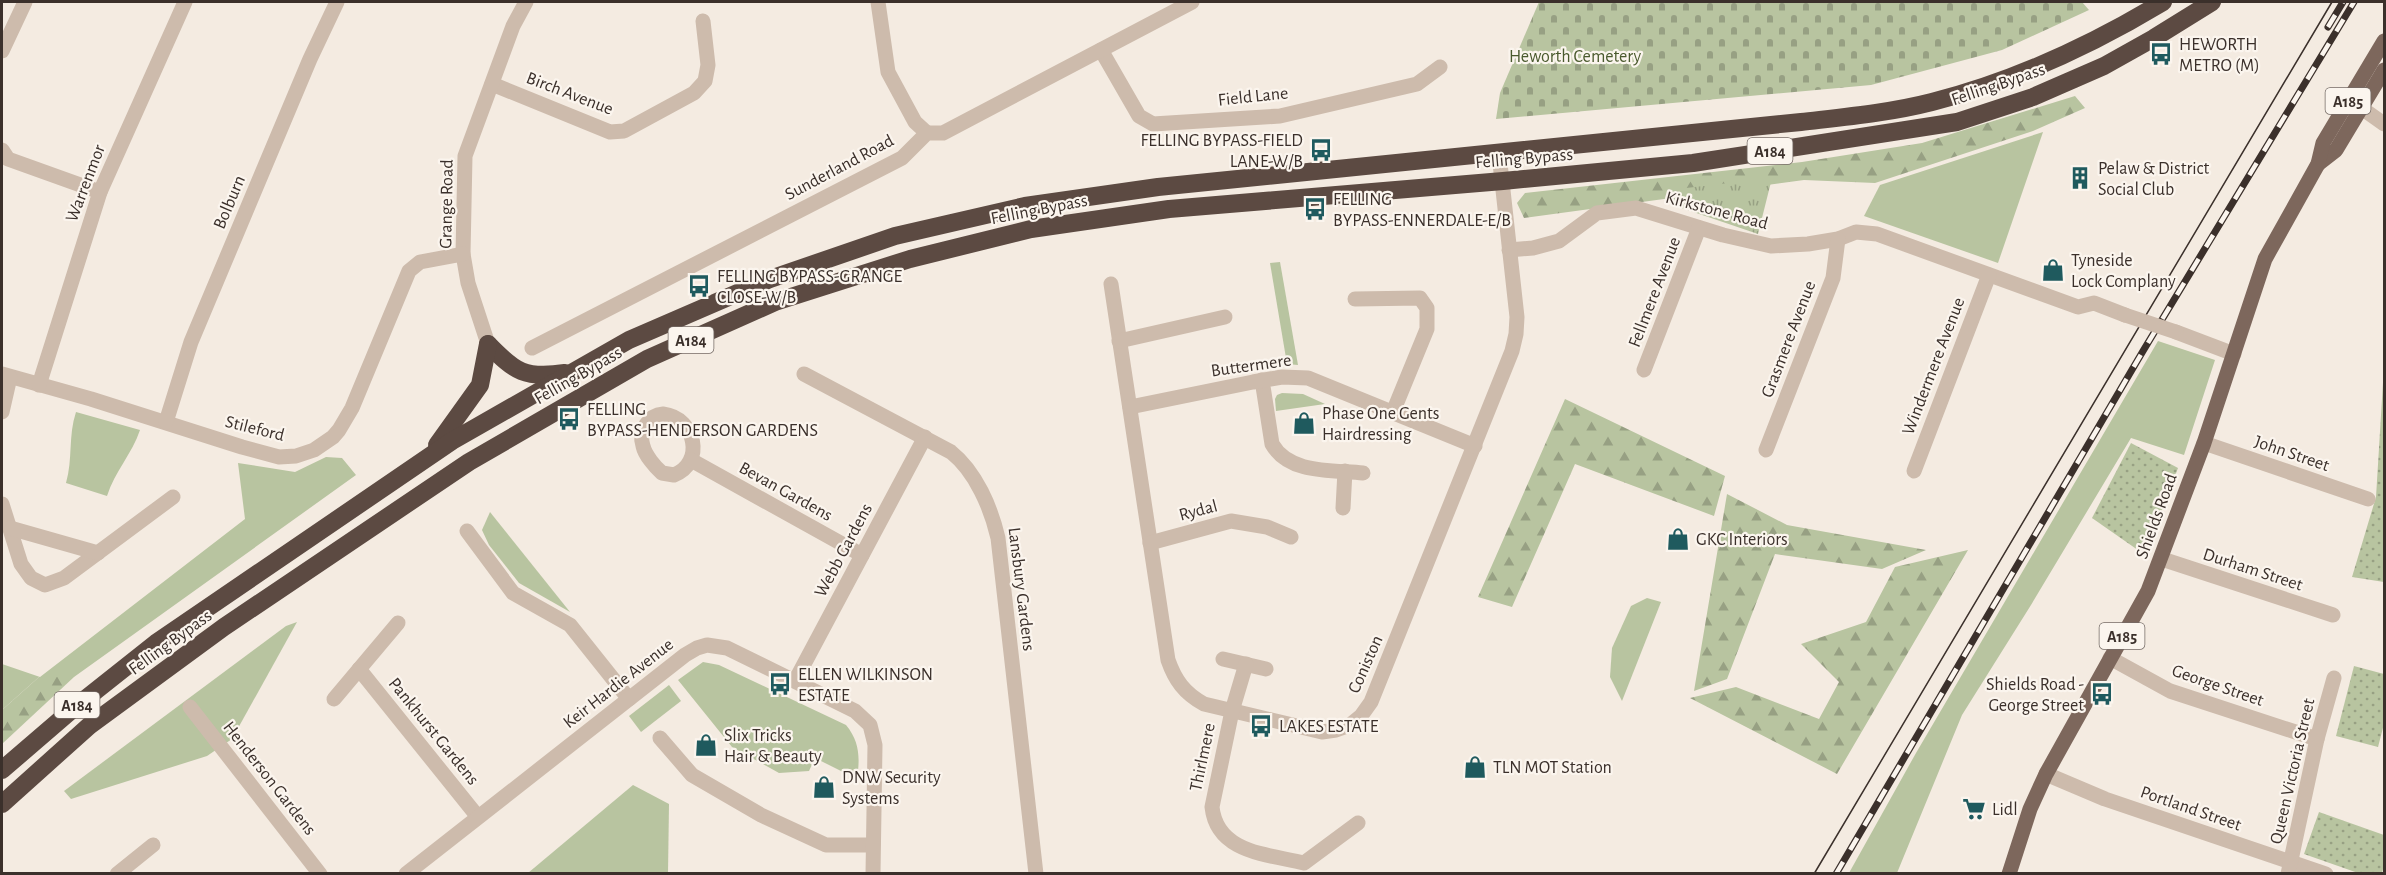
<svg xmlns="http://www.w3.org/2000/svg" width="2386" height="875" font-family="'Alegreya Sans',sans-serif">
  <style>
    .grass { fill: #b8c4a0 }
    .forest { fill: url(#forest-firs) }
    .cemetery { fill: url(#cemetery-stones) }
    .park { fill: url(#park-tufts) }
    .garden { fill: url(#garden-dots) }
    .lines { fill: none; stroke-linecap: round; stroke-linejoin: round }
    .minor { stroke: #cdbbac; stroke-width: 15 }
    .major { stroke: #7d675c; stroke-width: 15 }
    .highway { stroke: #5c4a42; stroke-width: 18 }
    .tram { stroke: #3b302b; stroke-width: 1.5 }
    .rail-casing { stroke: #3b302b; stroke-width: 7 }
    .rail { stroke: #fbf5ee; stroke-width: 4.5; stroke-dasharray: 14; stroke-linecap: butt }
    .minor-bridge { stroke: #cdbbac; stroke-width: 15 }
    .labels { text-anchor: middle; stroke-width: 4.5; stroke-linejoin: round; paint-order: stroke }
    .shield { fill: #fbf5ee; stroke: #756b66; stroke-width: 1.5 }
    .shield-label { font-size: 16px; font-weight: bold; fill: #3b302b }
    .poi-label { font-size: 18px; fill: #3b302b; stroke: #fbf5ee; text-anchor: start }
    .park-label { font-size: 18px; fill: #4a5a2e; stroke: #fbf5ee }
    .street-label { font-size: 18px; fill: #3b302b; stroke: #fbf5ee }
  </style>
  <defs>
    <pattern id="forest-firs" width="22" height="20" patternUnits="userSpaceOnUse" patternTransform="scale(1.5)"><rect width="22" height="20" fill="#b8c4a0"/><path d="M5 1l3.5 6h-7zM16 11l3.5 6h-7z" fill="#97a083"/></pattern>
    <pattern id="cemetery-stones" width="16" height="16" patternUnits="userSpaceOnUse" patternTransform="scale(1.5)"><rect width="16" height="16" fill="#b8c4a0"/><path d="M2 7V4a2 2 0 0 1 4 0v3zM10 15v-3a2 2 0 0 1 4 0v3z" fill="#97a083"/></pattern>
    <pattern id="park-tufts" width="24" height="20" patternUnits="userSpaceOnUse" patternTransform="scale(1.5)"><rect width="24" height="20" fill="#b8c4a0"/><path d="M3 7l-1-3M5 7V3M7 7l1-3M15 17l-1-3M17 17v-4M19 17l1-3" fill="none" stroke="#97a083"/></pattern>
    <pattern id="garden-dots" width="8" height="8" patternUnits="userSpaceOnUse" patternTransform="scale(1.5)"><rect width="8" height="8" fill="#b8c4a0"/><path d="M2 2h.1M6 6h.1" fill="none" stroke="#97a083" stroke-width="1.8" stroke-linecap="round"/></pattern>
  </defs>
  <rect width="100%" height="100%" fill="#f4ebe1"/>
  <g class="grass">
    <path d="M2043 132 1998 263 1864 216 1880 185Z"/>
    <path d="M1280 262 1298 365 1287 364 1270 263Z"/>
    <path d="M2158 341 2215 360 2184 455 2131 438 2031 605 1962 715 1897 873H1849L1916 753Z"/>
    <path d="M1282 393 1303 394 1325 404 1276 411 1275 399 1277 395Z"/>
    <path d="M76 412 140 430C132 454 115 471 107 496L66 483C73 459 68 436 76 412Z"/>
    <path d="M326 457 342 458 356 475 74 677H39L2 710V664L40 677 245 519 238 463 295 472Z"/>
    <path d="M490 512 570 612 519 583 489 545 482 530Z"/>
    <path d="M1647 598 1661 602 1622 701 1610 677 1612 648 1631 606Z"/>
    <path d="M297 622 232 739 207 756 71 799 64 791 286 626Z"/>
    <path d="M703 662 719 665 846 725C860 742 860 758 857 779L815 758 809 771 779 773 732 747 678 680Z"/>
    <path d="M669 685 681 701 641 732 629 716Z"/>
    <path d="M633 785 669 804 668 873H528Z"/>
  </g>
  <g class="forest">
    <path d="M2075 96 2085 108 2033 131 1875 183 1804 180 1524 218 1517 203 1525 193 1802 162 1922 143Z"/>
    <path d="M1565 399 1725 476 1714 516 1575 464 1512 607 1478 597Z"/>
    <path d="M1727 494 1787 525 1926 550 1882 569 1775 554 1727 679 1694 691Z"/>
    <path d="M1968 550 1837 774 1690 698 1736 687 1819 719 1839 682 1801 644 1866 622 1895 567Z"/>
    <path d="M39 677H74L2 744V710Z"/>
  </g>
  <path class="cemetery" d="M1539 2H2082L2089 10 2002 50 1871 85 1496 119 1500 93Z"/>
  <path class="park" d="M1772 178 1758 234 1670 204 1669 190Z"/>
  <g class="garden">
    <path d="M2384 366V582L2352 577 2376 497Z"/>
    <path d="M2131 443 2178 468 2145 555 2092 518Z"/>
    <path d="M2354 666 2384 674V724L2378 747 2336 736Z"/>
    <path d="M2319 812 2384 835V865L2382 873H2358L2304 854Z"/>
  </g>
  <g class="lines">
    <g class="minor">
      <path d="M878 2 888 72 915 122 927 133"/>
      <path d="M1101 50 1139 116 1153 124 1280 116 1417 84 1440 67"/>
      <path d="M2 51 25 2"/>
      <path d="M492 84 610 132 624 131 694 93 705 81 708 65 703 21"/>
      <path d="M2353 102 2384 124"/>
      <path d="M2 150 8 159 100 192"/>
      <path d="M1509 250 1533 248 1559 241 1597 213 1636 208 1723 235 1771 246 1808 244 1838 239 1856 232 1877 234 2078 307 2094 303 2125 315"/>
      <path d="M1111 284 1168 660C1175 680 1184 693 1204 704L1322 732 1336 730 1350 725 1361 716 1371 702 1512 351 1516 334 1517 317 1499 154"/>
      <path d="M1355 299 1420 298 1427 308V329L1393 412"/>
      <path d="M2176 332 2234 354"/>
      <path d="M1119 341 1225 317"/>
      <path d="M488 344 468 283 463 254 465 156 513 26 526 2"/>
      <path d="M532 348 902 158 927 133H943L1192 2"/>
      <path d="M1644 370 1699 228"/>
      <path d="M2 374 91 399 242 447 279 457 296 456 314 450 333 437 339 430 352 408 409 271 420 262 463 254"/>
      <path d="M804 374 951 452C976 472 991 508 998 538L1036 874"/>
      <path d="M1262 380 1272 444C1289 474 1332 470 1363 473"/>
      <path d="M39 385 100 192 185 2"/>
      <path d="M1130 407 1253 382 1282 377 1308 378 1475 446"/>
      <path d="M2 412 10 377"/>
      <path d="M663 414C696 418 705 463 674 475L662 473C655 467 645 455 643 446 638 431 649 415 663 414Z"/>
      <path d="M166 422 191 342 310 59 337 2"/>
      <path d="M2204 443 2368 499"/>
      <path d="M1766 450 1833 278 1838 239"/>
      <path d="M691 460 862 555"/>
      <path d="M1914 471 1989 275"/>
      <path d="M2 504 21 564 31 578 45 585 64 578 173 497"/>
      <path d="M1343 508 1345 471"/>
      <path d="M10 528 98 553"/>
      <path d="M467 531 513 593 570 625 629 699"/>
      <path d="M1150 543 1231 521 1267 527 1291 537"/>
      <path d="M2162 559 2333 615"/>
      <path d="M2110 658 2170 691 2317 739"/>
      <path d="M1223 659 1266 669"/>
      <path d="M1246 664 1232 711 1212 807C1217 853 1267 854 1304 863L1358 823"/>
      <path d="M359 669 478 817"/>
      <path d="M795 681 925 437"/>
      <path d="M334 699 398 623"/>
      <path d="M190 707 320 874"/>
      <path d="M660 738 692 775 761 815 826 845H873"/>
      <path d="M2046 774 2105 799 2326 874"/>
      <path d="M117 874 153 845"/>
      <path d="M406 874 685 655 697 648 707 645 727 648 855 711 870 725 875 745 873 874"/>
      <path d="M2288 874 2317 739 2334 678"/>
    </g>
    <g class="major">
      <path d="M2318 164 2336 150 2384 70"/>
      <path d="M2009 874 2030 809 2046 774 2148 591 2204 443 2265 259 2318 164 2323 143 2384 41"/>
    </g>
    <g class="highway">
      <path d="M488 344C515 372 525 379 565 373"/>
      <path d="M437 445 480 385 488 344"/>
      <path d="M2 770 74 708 156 643 452 441 629 340 770 279 895 236 1025 206 1158 187 1801 122C1844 117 1889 113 1932 102 2015 81 2090 46 2163 2"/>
      <path d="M2 804 89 726 224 627 469 462 647 359 775 302 910 259 1031 229 1169 209 1503 181 1693 163 1957 122 2033 97 2104 66 2154 38 2212 2"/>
    </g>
    <path class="tram" d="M1814 874 2332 2"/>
    <g class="rail-casing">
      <g id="rail">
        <path d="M2328 27 2343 2"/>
        <path d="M1836 874 2143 351 2354 2"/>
      </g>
    </g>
    <use href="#rail" class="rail"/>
    <path class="minor-bridge" d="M2125 315 2176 332"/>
  </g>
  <defs>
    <g id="bus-bare" transform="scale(1.8)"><path d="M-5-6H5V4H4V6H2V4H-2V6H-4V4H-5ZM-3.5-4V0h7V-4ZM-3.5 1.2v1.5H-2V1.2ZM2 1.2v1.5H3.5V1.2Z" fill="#1f5a5e" stroke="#fbf5ee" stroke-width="2.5" paint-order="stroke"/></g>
    <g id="building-bare" transform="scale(1.8)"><path d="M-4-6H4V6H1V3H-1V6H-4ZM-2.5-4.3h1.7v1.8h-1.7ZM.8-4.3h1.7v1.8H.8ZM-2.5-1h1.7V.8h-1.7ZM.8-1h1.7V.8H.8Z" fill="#1f5a5e" stroke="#fbf5ee" stroke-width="2.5" paint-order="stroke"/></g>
    <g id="shop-bare" transform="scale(1.8)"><path d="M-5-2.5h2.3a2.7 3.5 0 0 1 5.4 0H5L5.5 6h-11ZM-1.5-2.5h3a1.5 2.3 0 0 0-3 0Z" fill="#1f5a5e" stroke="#fbf5ee" stroke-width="2.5" paint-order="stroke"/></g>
    <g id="supermarket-bare" transform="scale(1.8)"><path d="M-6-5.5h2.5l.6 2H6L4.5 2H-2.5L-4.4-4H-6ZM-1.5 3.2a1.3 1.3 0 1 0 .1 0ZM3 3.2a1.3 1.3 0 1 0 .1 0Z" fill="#1f5a5e" stroke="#fbf5ee" stroke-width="2.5" paint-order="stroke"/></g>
  </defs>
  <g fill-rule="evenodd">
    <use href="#bus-bare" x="2161" y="54"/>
    <use href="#bus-bare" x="1321" y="150"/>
    <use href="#building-bare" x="2080" y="178"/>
    <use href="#bus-bare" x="1315" y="209"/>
    <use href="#shop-bare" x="2053" y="270"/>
    <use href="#bus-bare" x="699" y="286"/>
    <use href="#bus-bare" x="569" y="419"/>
    <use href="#shop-bare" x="1304" y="423"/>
    <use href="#shop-bare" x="1678" y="539"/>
    <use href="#bus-bare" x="780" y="684"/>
    <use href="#bus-bare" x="2102" y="694"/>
    <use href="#bus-bare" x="1261" y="726"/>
    <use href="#shop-bare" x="706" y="745"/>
    <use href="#shop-bare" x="1475" y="767"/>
    <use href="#shop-bare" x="824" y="787"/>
    <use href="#supermarket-bare" x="1974" y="809"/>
  </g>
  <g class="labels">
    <g class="shield">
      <rect x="2325.5" y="88" width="45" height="26" rx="4.5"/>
      <rect x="1747.5" y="138" width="45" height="26" rx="4.5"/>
      <rect x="668.5" y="327" width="45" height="26" rx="4.5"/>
      <rect x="2099.5" y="623" width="45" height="26" rx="4.5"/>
      <rect x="54.5" y="692" width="45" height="26" rx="4.5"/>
    </g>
    <g class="shield-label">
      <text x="2348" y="107">A185</text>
      <text x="1770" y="157">A184</text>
      <text x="691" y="346">A184</text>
      <text x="2122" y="642">A185</text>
      <text x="77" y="711">A184</text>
    </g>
    <g class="poi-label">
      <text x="2179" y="50">HEWORTH<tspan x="2179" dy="21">METRO (M)</tspan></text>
      <text x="1303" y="146" text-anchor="end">FELLING BYPASS-FIELD<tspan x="1303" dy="21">LANE-W/B</tspan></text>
      <text x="2098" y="174">Pelaw &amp; District<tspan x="2098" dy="21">Social Club</tspan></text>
      <text x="1333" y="205">FELLING<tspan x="1333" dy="21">BYPASS-ENNERDALE-E/B</tspan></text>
      <text x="2071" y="266">Tyneside<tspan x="2071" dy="21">Lock Complany</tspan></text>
      <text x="717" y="282">FELLING BYPASS-GRANGE<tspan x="717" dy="21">CLOSE-W/B</tspan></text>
      <text x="587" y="415">FELLING<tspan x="587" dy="21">BYPASS-HENDERSON GARDENS</tspan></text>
      <text x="1322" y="419">Phase One Gents<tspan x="1322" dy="21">Hairdressing</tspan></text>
      <text x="1696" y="545">GKC Interiors</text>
      <text x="798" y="680">ELLEN WILKINSON<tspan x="798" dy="21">ESTATE</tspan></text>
      <text x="2084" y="690" text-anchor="end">Shields Road -<tspan x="2084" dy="21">George Street</tspan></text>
      <text x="1279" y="732">LAKES ESTATE</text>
      <text x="724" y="741">Slix Tricks<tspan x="724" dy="21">Hair &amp; Beauty</tspan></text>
      <text x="1493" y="773">TLN MOT Station</text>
      <text x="842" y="783">DNW Security<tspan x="842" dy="21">Systems</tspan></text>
      <text x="1992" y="815">Lidl</text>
    </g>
    <g class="park-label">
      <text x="1575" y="62">Heworth Cemetery</text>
    </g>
    <g class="street-label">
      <text transform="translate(1998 84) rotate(-19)" y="6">Felling Bypass</text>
      <text transform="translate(570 93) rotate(21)" y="6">Birch Avenue</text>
      <text transform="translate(1253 96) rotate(-6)" y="6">Field Lane</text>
      <text transform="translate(1524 158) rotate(-5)" y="6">Felling Bypass</text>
      <text transform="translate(839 167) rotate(-28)" y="6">Sunderland Road</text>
      <text transform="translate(85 183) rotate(-69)" y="6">Warrenmor</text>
      <text transform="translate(229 202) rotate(-67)" y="6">Bolburn</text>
      <text transform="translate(446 204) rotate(-89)" y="6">Grange Road</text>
      <text transform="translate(1039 209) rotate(-11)" y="6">Felling Bypass</text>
      <text transform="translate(1717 210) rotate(15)" y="6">Kirkstone Road</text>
      <text transform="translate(1654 292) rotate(-69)" y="6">Fellmere Avenue</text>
      <text transform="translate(1788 339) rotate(-69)" y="6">Grasmere Avenue</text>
      <text transform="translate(1251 365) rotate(-8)" y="6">Buttermere</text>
      <text transform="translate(1933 366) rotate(-69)" y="6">Windermere Avenue</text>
      <text transform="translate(578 375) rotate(-30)" y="6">Felling Bypass</text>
      <text transform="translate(255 428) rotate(14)" y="6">Stileford</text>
      <text transform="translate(2292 453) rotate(19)" y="6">John Street</text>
      <text transform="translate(786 491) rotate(29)" y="6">Bevan Gardens</text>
      <text transform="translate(1198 510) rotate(-15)" y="6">Rydal</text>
      <text transform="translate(2156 516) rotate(-70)" y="6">Shields Road</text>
      <text transform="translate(843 550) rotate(-62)" y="6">Webb Gardens</text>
      <text transform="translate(2253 569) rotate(18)" y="6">Durham Street</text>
      <text transform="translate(1022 589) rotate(83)" y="6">Lansbury Gardens</text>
      <text transform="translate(170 642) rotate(-36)" y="6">Felling Bypass</text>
      <text transform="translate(1365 664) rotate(-66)" y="6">Coniston</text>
      <text transform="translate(618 683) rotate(-38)" y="6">Keir Hardie Avenue</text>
      <text transform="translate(2218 685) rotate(19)" y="6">George Street</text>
      <text transform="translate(434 731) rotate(51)" y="6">Pankhurst Gardens</text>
      <text transform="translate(1202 757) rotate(-78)" y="6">Thirlmere</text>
      <text transform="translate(2292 771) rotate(-77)" y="6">Queen Victoria Street</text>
      <text transform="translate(270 778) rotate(52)" y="6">Henderson Gardens</text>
      <text transform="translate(2191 808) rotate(19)" y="6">Portland Street</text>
    </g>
  </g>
  <rect width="2386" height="875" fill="none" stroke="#3b302b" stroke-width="6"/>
</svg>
